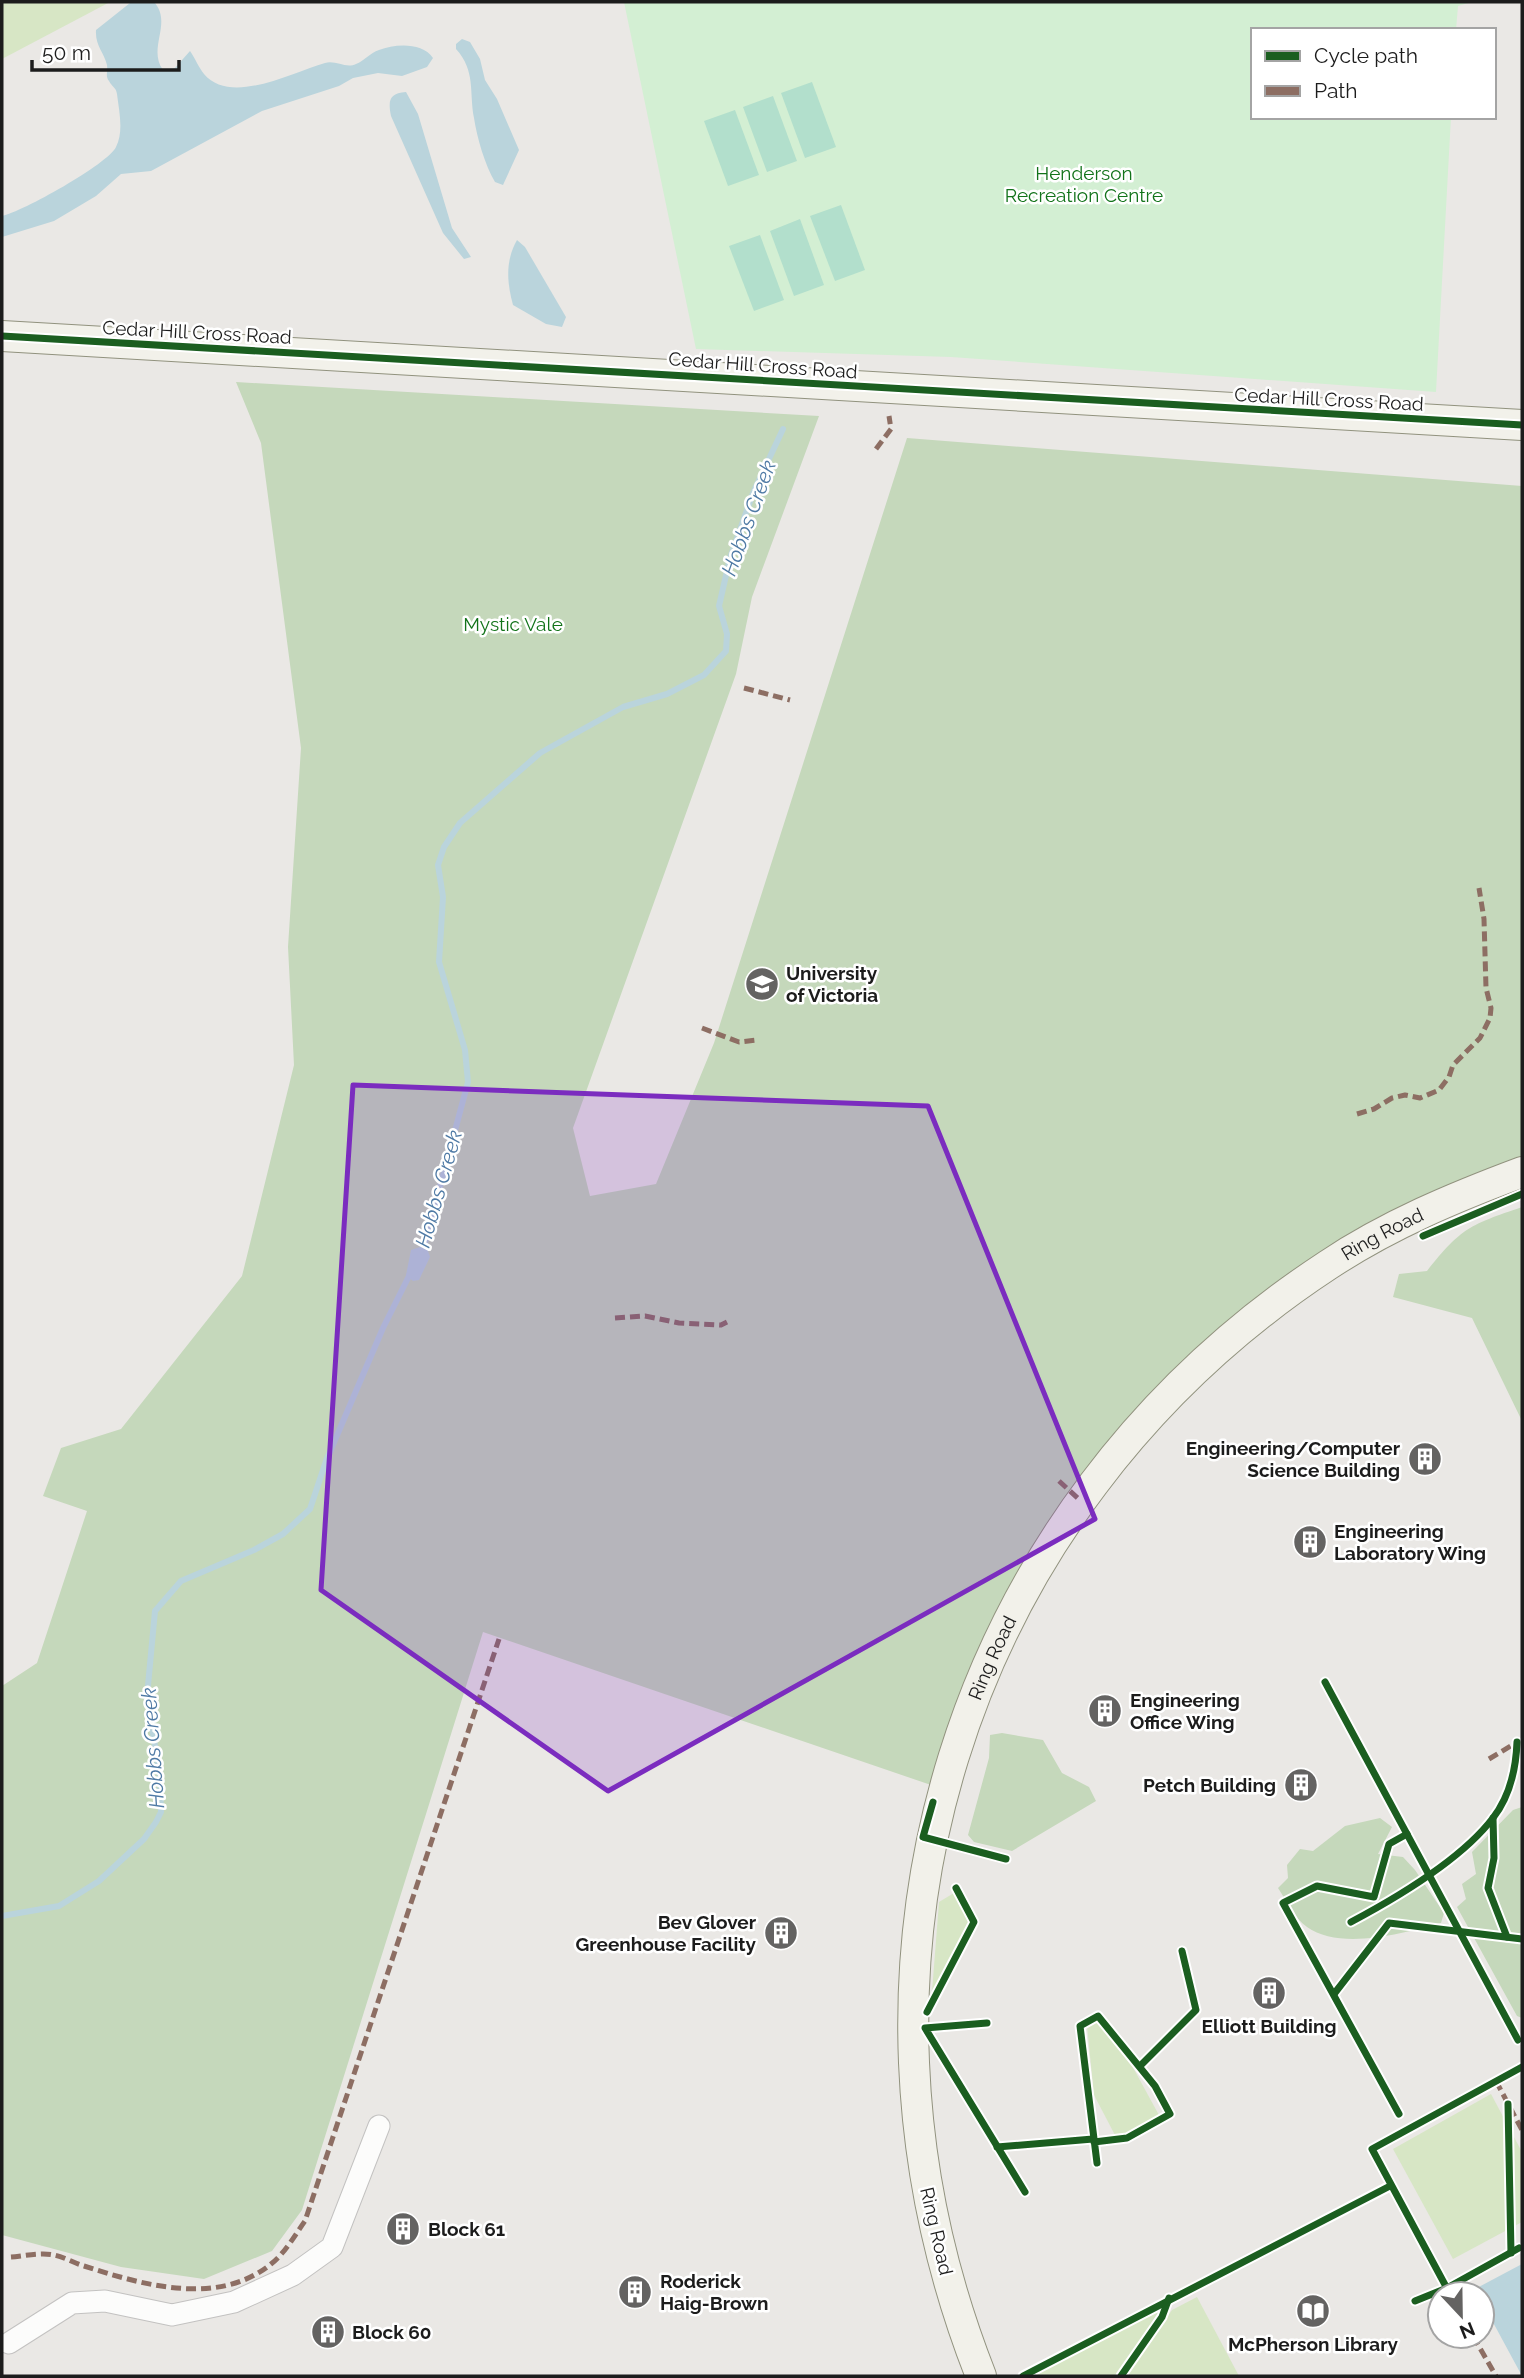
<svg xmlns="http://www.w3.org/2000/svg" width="1524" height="2378" font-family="Raleway,sans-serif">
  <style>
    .grass { fill: #d7e6c5 }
    .forest { fill: #c5d8bb }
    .park { fill: #d3efd3 }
    .pitch { fill: #b2dfcc }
    .water { fill: #bad4dc }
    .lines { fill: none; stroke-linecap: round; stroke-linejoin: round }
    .stream { stroke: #bad4dc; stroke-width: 6 }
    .street-casing { stroke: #c3c2c1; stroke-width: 23 }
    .secondary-casing { stroke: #91927e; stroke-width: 32 }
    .street { stroke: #fcfcfb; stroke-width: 21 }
    .secondary { stroke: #f2f1ea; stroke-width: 30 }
    .quiet { stroke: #8d6e63; stroke-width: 5; stroke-dasharray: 10 5; stroke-linecap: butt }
    .cycleway-casing { stroke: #fff; stroke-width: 11 }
    .cycleway { stroke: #1b5e20; stroke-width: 7 }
    .marked { fill: #7b2cbf; fill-opacity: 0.2; stroke: #7b2cbf; stroke-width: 5; stroke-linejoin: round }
    .labels { text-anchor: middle; stroke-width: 5; stroke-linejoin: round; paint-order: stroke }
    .park-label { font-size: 19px; fill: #12731a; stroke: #fff }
    .street-label { font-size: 19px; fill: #1c1c1c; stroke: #fff }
    .poi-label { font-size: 19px; font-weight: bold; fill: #1c1c1c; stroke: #fff; text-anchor: start }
    .water-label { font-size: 21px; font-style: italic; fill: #4f7aa5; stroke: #fff }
  </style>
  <rect width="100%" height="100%" fill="#eae8e5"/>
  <g class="grass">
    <path d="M2 2H110L2 59Z"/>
    <path d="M954 1893 969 1921 932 1992 939 1902Z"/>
    <path d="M1096 2021 1130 2062 1160 2117 1127 2136 1116 2137 1094 2095 1087 2026Z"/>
    <path d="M1491 2094 1522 2152V2222L1453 2259 1393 2149Z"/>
    <path d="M1197 2297 1239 2376H1127L1172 2310Z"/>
    <path d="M1156 2311 1159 2314 1116 2376H1034Z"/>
  </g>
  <g class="forest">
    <path d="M236 382 819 416 752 597 736 674 573 1128 590 1196 656 1184 714 1043 907 438 1522 486V1159L1206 1346 972 1674 931 1785 483 1632 302 2210 272 2251 204 2279 121 2267 2 2235V1686L37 1663 87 1511 43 1496 61 1448 121 1429 242 1276 294 1065 288 947 301 748 261 443Z"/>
    <path d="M1522 1207V1421L1472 1318 1393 1297 1399 1274 1427 1271C1462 1227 1470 1225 1522 1207Z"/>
    <path d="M1002 1733 1043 1740 1062 1773 1089 1787 1096 1801 1012 1851 974 1842 968 1835 989 1758 990 1735Z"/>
    <path d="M1522 1807V2018L1517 2016 1457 1907 1466 1899 1462 1884 1476 1874 1472 1852 1513 1810Z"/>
    <path d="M1380 1818 1392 1827 1378 1854 1403 1857 1415 1870 1444 1913 1441 1923C1405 1933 1340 1951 1307 1927 1295 1919 1286 1900 1278 1888L1288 1878 1287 1865 1300 1849 1313 1851 1345 1826Z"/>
  </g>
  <path class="park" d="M624 2H1472L1458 6 1456 30H1253V117H1451L1436 392 951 357 696 349Z"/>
  <g class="pitch">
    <path d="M812 82 836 147 805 158 781 93Z"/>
    <path d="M773 96 797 161 767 172 743 107Z"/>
    <path d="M735 110 759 175 728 186 704 121Z"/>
    <path d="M841 205 865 270 835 281 810 216Z"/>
    <path d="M800 219 824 285 794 296 770 231Z"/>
    <path d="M760 235 784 300 754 311 729 246Z"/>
  </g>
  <g class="water">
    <path d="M154 2C173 23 147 48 163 70L175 68 190 51C195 58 199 68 204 74 231 106 293 72 325 63 336 60 346 69 356 64 364 61 370 53 379 50 395 44 422 42 433 58L427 67 402 76 378 73 353 78 339 86 262 111 151 171 121 174 96 196 54 221 2 237V216C22 212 108 164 116 147 124 131 119 111 117 94 116 87 112 87 109 81 105 76 108 71 107 65 104 52 95 46 96 30L130 3Z"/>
    <path d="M462 39 470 42 480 59 485 80 497 99 519 150 503 185 495 182C485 165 477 138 474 118 469 92 476 71 456 49V44Z"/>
    <path d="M406 92 418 114 452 228 471 257 464 259 443 233 391 116C388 101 389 93 406 92Z"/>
    <path d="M517 240 525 247 566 317 562 327 546 324 513 305C507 283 505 261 517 240Z"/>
    <path d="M426 1245 430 1257 419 1280 413 1281 406 1275 411 1250Z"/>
    <path d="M1522 2264V2376L1482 2302V2294H1478L1475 2289Z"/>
  </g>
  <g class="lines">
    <g class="stream">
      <path d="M423 1250 468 1082 465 1050 439 962 443 897 438 865 444 847 460 823 540 753 623 707 667 694 704 675 726 651 727 634 719 606 730 558 753 493 783 429"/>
      <path d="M2 1916 59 1906 99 1881 144 1839 156 1822 161 1812 160 1777 147 1696 155 1611 181 1581 254 1550 283 1534 310 1509 326 1461 383 1328 411 1272"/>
    </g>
    <g class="street-casing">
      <path id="street" d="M9 2343 72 2303 105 2301 172 2315 234 2302 293 2275 332 2247 379 2126"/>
    </g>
    <g class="secondary-casing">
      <g id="secondary">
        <path d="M2 336 1522 425"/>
        <path id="s1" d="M981 2376C818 1963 955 1510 1328 1265 1388 1225 1455 1197 1522 1172"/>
      </g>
    </g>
    <use href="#street" class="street"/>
    <use href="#secondary" class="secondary"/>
    <g class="quiet">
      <path d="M876 449 891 429 889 416"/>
      <path d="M744 688 790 700"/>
      <path d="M702 1028 739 1042 757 1040"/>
      <path d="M1357 1114 1374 1109 1392 1098 1405 1095 1420 1098 1439 1090 1449 1077 1453 1065 1480 1038 1490 1018 1491 1008 1486 988 1484 919 1479 888"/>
      <path d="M615 1318 645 1316 679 1323 721 1325 727 1322"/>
      <path d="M1059 1481 1081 1501"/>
      <path d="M1489 1759 1519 1741"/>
      <path d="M1496 2081 1522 2130"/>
      <path d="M11 2257C24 2256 41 2252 54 2255 64 2257 74 2263 84 2266 143 2285 218 2307 271 2264 285 2253 295 2235 305 2221L499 1639"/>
      <path d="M1473 2336 1496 2376"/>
    </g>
    <g class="cycleway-casing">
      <g id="cycleway">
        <path d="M2 336 1522 425"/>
        <path d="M1423 1236 1522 1194"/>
        <path d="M1325 1682 1518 2040"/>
        <path d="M933 1802 923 1837 1006 1859"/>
        <path d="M1493 1818 1494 1858 1488 1888 1507 1937"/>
        <path d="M1351 1922C1398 1897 1461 1860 1493 1818 1510 1796 1516 1769 1517 1742"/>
        <path d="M1334 1994 1389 1923 1522 1939"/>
        <path d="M927 2012 974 1922 956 1888"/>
        <path d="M987 2023 925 2028 1025 2192"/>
        <path d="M1140 2066 1196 2010 1182 1951"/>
        <path d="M1508 2104 1511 2253"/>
        <path d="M1399 2114 1283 1903 1317 1886 1374 1897 1389 1844 1407 1834"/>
        <path d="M1094 2142 1127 2138 1170 2114 1155 2086 1098 2016 1080 2026 1097 2163"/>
        <path d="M997 2147 1093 2139"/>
        <path d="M1450 2294 1372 2149 1522 2067"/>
        <path d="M1415 2301 1447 2288 1519 2248"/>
        <path d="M1023 2376 1390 2186"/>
        <path d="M1121 2376 1162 2317 1169 2298"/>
      </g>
    </g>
    <use href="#cycleway" class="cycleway"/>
  </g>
  <path class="marked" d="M353 1085 928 1106 1095 1519 608 1791 321 1590Z"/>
  <defs>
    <g id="university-disc" transform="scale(1.75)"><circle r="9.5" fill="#646362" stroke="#fff"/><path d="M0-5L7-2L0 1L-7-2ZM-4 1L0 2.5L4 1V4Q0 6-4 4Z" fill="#fff"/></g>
    <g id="building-disc" transform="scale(1.75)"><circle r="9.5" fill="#646362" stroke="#fff"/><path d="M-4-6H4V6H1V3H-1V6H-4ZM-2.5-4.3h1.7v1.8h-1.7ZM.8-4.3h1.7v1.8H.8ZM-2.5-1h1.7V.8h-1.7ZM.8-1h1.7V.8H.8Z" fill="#fff"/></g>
    <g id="library-disc" transform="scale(1.75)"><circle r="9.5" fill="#646362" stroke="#fff"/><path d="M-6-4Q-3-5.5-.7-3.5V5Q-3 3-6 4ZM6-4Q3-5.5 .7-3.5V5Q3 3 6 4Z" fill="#fff"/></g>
  </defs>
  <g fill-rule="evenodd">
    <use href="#university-disc" x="762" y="984"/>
    <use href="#building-disc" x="1425" y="1459"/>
    <use href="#building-disc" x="1310" y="1542"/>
    <use href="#building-disc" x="1105" y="1711"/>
    <use href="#building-disc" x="1301" y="1785"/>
    <use href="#building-disc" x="781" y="1933"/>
    <use href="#building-disc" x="1269" y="1993"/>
    <use href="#building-disc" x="403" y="2229"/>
    <use href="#building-disc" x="635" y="2292"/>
    <use href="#library-disc" x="1313" y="2311"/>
    <use href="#building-disc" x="328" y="2332"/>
  </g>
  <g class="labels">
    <g class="park-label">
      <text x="1084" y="180">Henderson<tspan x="1084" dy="22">Recreation Centre</tspan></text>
      <text x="513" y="631">Mystic Vale</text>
    </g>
    <g class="street-label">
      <text transform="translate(197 332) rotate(3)" y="7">Cedar Hill Cross Road</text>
      <text transform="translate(763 365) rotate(4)" y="7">Cedar Hill Cross Road</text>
      <text transform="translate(1329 399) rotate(3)" y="7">Cedar Hill Cross Road</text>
      <text dy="7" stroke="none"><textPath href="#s1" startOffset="1325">Ring Road</textPath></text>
      <text dy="7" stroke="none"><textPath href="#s1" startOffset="738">Ring Road</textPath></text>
      <text transform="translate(937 2231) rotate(77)" y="7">Ring Road</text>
    </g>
    <g class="poi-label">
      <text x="786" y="980">University<tspan x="786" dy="22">of Victoria</tspan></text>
      <text x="1400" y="1455" text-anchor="end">Engineering/Computer<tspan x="1400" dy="22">Science Building</tspan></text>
      <text x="1334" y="1538">Engineering<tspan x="1334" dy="22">Laboratory Wing</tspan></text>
      <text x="1130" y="1707">Engineering<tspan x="1130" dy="22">Office Wing</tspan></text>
      <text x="1276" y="1792" text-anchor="end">Petch Building</text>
      <text x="756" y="1929" text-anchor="end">Bev Glover<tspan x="756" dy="22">Greenhouse Facility</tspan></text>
      <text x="1269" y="2033" text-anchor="middle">Elliott Building</text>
      <text x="428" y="2236">Block 61</text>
      <text x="660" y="2288">Roderick<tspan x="660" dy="22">Haig-Brown</tspan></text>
      <text x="352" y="2339">Block 60</text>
      <text x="1313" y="2351" text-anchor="middle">McPherson Library</text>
    </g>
    <g class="water-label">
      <text transform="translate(749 518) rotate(-70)" y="7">Hobbs Creek</text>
      <text transform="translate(439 1189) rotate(-74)" y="7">Hobbs Creek</text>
      <text transform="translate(153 1748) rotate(-94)" y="7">Hobbs Creek</text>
    </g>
  </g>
  <rect width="1524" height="2378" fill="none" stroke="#1c1c1c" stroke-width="7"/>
  <rect x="1251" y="28" width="245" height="91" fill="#ffffff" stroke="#a4a4a4" stroke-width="2"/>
  <rect x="1265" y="51" width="35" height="10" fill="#1b5e20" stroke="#a4a4a4" stroke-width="2"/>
  <text x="1314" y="63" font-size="21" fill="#1c1c1c">Cycle path</text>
  <rect x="1265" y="86" width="35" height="10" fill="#8d6e63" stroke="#a4a4a4" stroke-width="2"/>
  <text x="1314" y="98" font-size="21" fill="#1c1c1c">Path</text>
  <g transform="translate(1461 2315) rotate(158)"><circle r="33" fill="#ffffff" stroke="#a4a4a4" stroke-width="2"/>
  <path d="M0-5L12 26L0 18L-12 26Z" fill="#646362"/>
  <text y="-10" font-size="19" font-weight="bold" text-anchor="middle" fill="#1c1c1c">N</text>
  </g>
  <path d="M32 60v10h147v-10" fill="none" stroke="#1c1c1c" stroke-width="3.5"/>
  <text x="42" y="60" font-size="21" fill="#1c1c1c" stroke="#ffffff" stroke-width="5" paint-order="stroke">50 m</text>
</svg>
